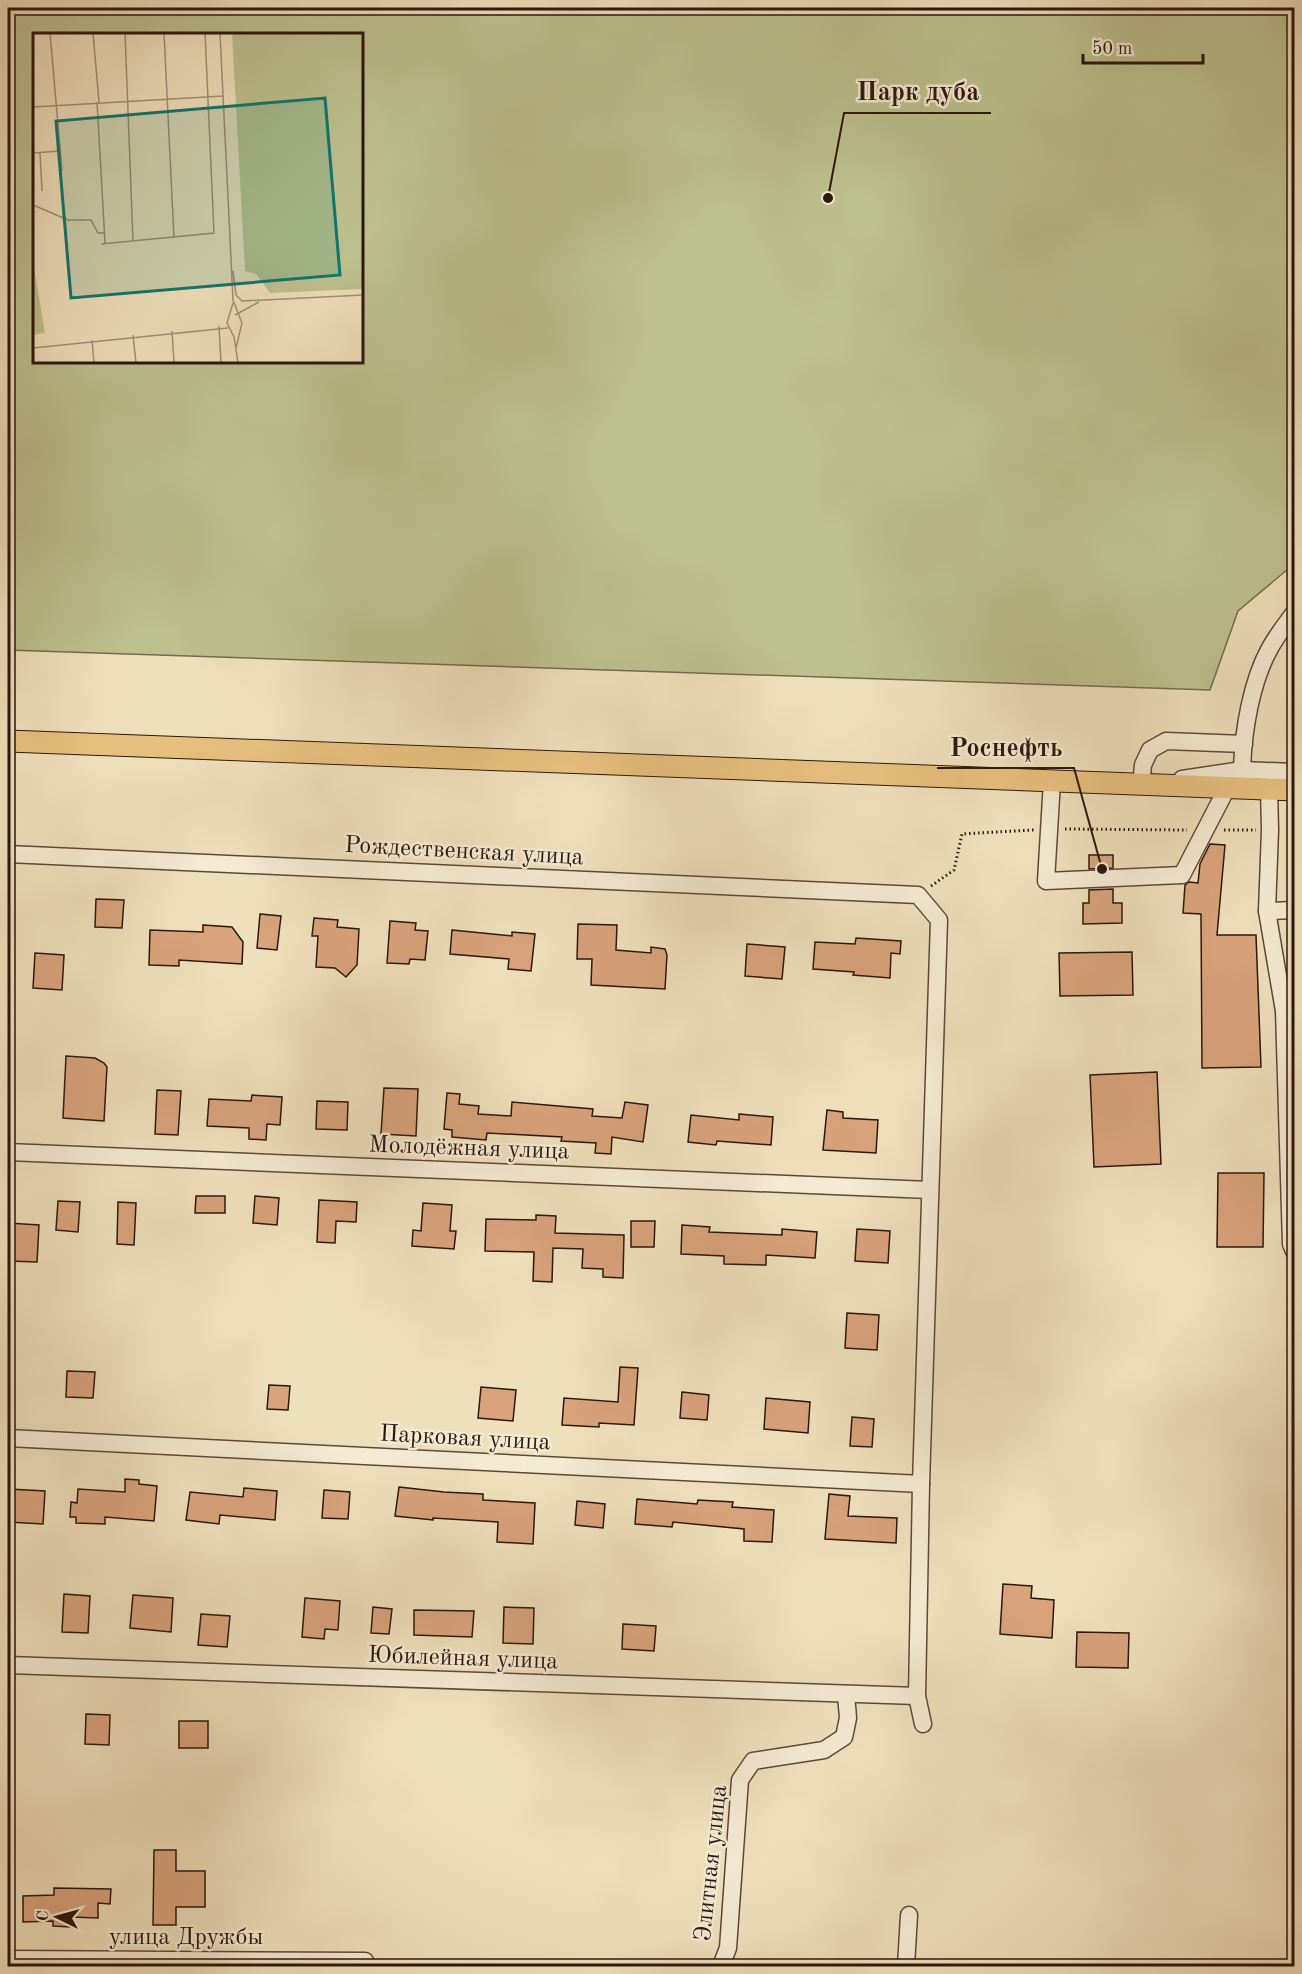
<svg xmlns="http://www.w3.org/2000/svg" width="1302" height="1974" font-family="'Old Standard TT',serif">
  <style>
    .green { fill: #bdc18e; stroke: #746c4e; stroke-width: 1.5; fill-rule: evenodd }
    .building { fill: #d9a37c; stroke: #2c160d; stroke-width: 1.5 }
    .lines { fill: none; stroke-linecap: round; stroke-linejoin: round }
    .minor-casing { stroke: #5d4839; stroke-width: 19 }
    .major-casing { stroke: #2c160d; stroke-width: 23 }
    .path { stroke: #2c160d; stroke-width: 3; stroke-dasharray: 1.5 3; stroke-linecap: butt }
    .minor { stroke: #f5ebd3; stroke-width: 16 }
    .major { stroke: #e8c07e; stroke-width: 21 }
    .labels { text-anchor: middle; stroke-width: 5; stroke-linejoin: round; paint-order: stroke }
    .street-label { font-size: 24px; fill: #2c160d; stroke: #f5ebd3 }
    .inset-road { fill: none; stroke: #a18f76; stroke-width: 1.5 }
    .view { fill: #0f766e; fill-opacity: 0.15; stroke: #0f766e; stroke-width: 3 }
    .inset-edge { fill: none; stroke: #2c160d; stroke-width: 3 }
    .leader { fill: none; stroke: #2c160d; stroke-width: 2 }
    .callout-dot { fill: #2c160d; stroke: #f5ebd3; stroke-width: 2 }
    .callout-label { font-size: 26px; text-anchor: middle; font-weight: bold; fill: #2c160d; stroke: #f5ebd3; stroke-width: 5; stroke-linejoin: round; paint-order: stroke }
  </style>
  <rect width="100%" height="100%" fill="#efe0bc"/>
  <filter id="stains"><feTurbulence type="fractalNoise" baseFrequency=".00333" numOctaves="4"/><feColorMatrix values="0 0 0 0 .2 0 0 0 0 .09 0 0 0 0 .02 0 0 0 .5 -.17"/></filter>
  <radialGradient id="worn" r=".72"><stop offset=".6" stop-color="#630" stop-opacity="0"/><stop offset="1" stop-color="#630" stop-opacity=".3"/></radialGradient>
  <path class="green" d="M8 8H1294V564L1238 611 1210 690 8 650ZM34 34H362V362H34Z"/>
  <g class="building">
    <path d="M1210 844 1225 845 1217 935H1256L1261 1067 1202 1068 1201 914 1183 913 1185 885 1189 882 1198 883 1200 864Z"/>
    <path d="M1089 855H1113V868L1089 869Z"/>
    <path d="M1113 889V903H1122V923L1083 924V903H1089V890Z"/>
    <path d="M96 899 124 900 122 928 95 927Z"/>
    <path d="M260 914 281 916 277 950 257 948Z"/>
    <path d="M314 918 338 920 337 927 359 929 357 965 346 977 335 968 316 967 318 936H312Z"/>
    <path d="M390 921 416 923 415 930 428 931 425 960 410 959 409 964 387 963Z"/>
    <path d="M578 924 617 925 616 950 651 953V947L665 949 667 955 665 989 591 985 592 959H577Z"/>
    <path d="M203 925 232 927 243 942 242 964 179 960V966L149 965 150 930 203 932Z"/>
    <path d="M452 930 512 936V932L535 934 531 971 508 969 509 959 450 954Z"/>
    <path d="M856 938 901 941 900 954 891 953 890 978 853 975 854 972 813 969 815 942 855 944Z"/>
    <path d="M747 944 785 947 782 979 745 976Z"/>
    <path d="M1132 952 1133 995 1060 996 1059 953Z"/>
    <path d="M35 953 64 955 62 990 33 988Z"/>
    <path d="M66 1056 95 1058 104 1063 107 1067 104 1121 63 1118Z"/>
    <path d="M1157 1072 1161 1164 1094 1167 1090 1075Z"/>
    <path d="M384 1088 418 1089 416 1136 381 1134Z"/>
    <path d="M157 1090 181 1091 178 1135 155 1134Z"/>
    <path d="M447 1093 460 1094 459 1104 479 1106 478 1114 511 1116 512 1102 593 1109 592 1116 622 1118 625 1102 648 1105 643 1142 612 1137 611 1154 595 1153 596 1143 561 1141 562 1137 487 1133 486 1140 452 1137V1130L444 1129Z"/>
    <path d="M252 1095 282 1097 280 1125 267 1124 266 1140 249 1139V1128L207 1126 209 1099 251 1101Z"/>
    <path d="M317 1101 348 1102 347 1130 316 1129Z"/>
    <path d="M827 1110 843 1112V1118L878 1120 876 1153 823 1150Z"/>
    <path d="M739 1114 773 1117 771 1145 717 1141 716 1145 688 1142 691 1115 739 1120Z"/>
    <path d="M1218 1173H1264L1263 1247H1217Z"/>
    <path d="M196 1196H225V1213H195Z"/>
    <path d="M255 1196 279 1198 277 1225 253 1223Z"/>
    <path d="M319 1200 357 1202 356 1222 336 1221 335 1243 317 1242Z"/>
    <path d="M58 1201 80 1202 78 1232 56 1230Z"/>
    <path d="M118 1202 136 1203 134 1245 117 1244Z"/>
    <path d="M423 1203 452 1205 450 1231H456L454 1249 412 1246 413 1230 421 1231Z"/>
    <path d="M536 1215 556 1216 555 1233 624 1235 623 1278 603 1277V1269L582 1268 583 1249 553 1248 552 1282 533 1281 534 1252 485 1251 486 1219 536 1220Z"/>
    <path d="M631 1221H655L654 1247H631Z"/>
    <path d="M8 1223 39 1225 37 1262 8 1261Z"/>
    <path d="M682 1225 710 1227 709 1232 782 1235V1229L817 1232 815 1258 766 1255V1265L724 1264V1256L681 1254Z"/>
    <path d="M857 1229 890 1231 888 1263 855 1261Z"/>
    <path d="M847 1313 879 1315 877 1350 845 1348Z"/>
    <path d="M620 1367 638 1368 634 1425 599 1423V1427L562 1425 564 1398 618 1402Z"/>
    <path d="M67 1371 95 1372 93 1398 66 1397Z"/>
    <path d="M269 1385 290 1386 288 1410 267 1409Z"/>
    <path d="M481 1387 516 1390 513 1421 478 1418Z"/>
    <path d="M682 1392 709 1395 707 1420 680 1418Z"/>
    <path d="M766 1398 810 1402 808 1433 764 1429Z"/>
    <path d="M852 1417 874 1419 872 1447 850 1446Z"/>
    <path d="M125 1479 139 1480V1484L157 1486 154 1521 105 1517V1524L76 1523V1517H70L71 1502 77 1503 78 1489 125 1492Z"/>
    <path d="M399 1487 444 1492 483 1494V1500L535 1503 533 1544 497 1542 498 1522 433 1518V1520L395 1516Z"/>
    <path d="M244 1488 277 1491 275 1520 220 1515 219 1524 186 1520 190 1492 243 1497Z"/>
    <path d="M8 1489 45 1491 43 1524 8 1522Z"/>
    <path d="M324 1490 350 1492 348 1519 322 1518Z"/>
    <path d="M829 1494 850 1496 848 1516 897 1518 896 1543 825 1539Z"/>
    <path d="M637 1499 697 1504 698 1500 733 1502 732 1507 774 1510 772 1542 744 1541V1529L673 1522 672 1527 635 1524Z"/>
    <path d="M577 1501 605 1504 603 1528 575 1525Z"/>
    <path d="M1003 1584 1032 1586 1031 1598 1054 1600 1052 1638 1000 1634Z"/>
    <path d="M64 1594 90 1596 88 1633 62 1632Z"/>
    <path d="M133 1595 173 1598 171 1632 130 1628Z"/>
    <path d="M305 1598 340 1601 338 1630 325 1629 324 1639 302 1637Z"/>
    <path d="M373 1607 392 1609 389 1634 371 1633Z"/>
    <path d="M504 1607 534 1608 533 1644 503 1643Z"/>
    <path d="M414 1610 474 1611 472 1637 414 1635Z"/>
    <path d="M201 1614 230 1616 227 1647 198 1645Z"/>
    <path d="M623 1624 656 1626 654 1651 622 1649Z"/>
    <path d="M1077 1632 1129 1633 1128 1668 1076 1667Z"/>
    <path d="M86 1714 110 1715 109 1745 85 1744Z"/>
    <rect x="179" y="1721" width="29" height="27"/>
    <path d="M154 1850H176V1871H205V1907H176V1925H153Z"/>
    <path d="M54 1888 111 1889 110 1904 98 1903V1918L71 1917V1927L53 1926V1921L23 1922V1896L54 1895Z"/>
  </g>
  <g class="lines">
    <g class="minor-casing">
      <g id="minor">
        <path d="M1242 770C1243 732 1251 682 1270 648 1277 635 1286 624 1294 613"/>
        <path d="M1182 779 1242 770 1294 772"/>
        <path d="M1052 781 1046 881 1182 875 1227 788"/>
        <path d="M1151 783 1141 785 1143 765 1150 750 1166 741 1244 744"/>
        <path d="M1269 789 1270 830 1267 911 1284 1011 1291 1244 1294 1251"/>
        <path d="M8 854 918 895 939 920 921 1484 917 1696 923 1724"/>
        <path d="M1267 911 1294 910"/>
        <path d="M8 1152 929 1190"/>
        <path d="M8 1438 921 1484"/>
        <path d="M8 1665 917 1696"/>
        <path d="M8 1959 365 1961"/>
        <path d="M721 1966 728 1948 740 1780 753 1761 824 1750 844 1737 848 1718 846 1694"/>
        <path d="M906 1966 909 1915"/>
      </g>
    </g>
    <g class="major-casing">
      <path id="major" d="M8 741 1294 790"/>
    </g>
    <g class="path">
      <path d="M1065 829 1187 830"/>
      <path d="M1224 830H1256"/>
      <path d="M931 886 954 870 962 834 1034 830"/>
    </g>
    <use href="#minor" class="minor"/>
    <use href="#major" class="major"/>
  </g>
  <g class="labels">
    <g class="street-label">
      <text transform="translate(464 850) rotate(3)" y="8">Рождественская улица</text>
      <text transform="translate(469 1147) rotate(2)" y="8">Молодёжная улица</text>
      <text transform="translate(465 1437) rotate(3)" y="8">Парковая улица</text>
      <text transform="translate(463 1657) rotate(2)" y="8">Юбилейная улица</text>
      <text transform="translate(710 1863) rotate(-84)" y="8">Элитная улица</text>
      <text x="186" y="1944">улица Дружбы</text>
    </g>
  </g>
  <g transform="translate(33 33)">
    <rect width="330" height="330" fill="#efe0bc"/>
    <path d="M199 0H330V256L237 260 223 241 212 238ZM0 229 12 300 0 302Z" fill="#bdc18e"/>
    <path class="inset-road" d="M17 0 29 138M60 0 66 69M92 0 100 208M131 0 141 205M187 0 200 267 209 290 203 315M64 69 72 210M0 74 190 63M0 120 27 118M7 120 9 158M0 172 35 187H58L65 200H71M68 211 181 200 172 0M200 238 203 262 209 268 330 262M200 270 194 290 201 304 205 330M202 282 226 269M186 293 188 330M139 298 141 330M100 302 103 330M59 307 61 330M0 315 195 295"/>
    <path class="view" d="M292 65 307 242 38 265 23 88Z"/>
    <rect width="330" height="330" class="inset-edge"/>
  </g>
  <path class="leader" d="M828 198L844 113H991M1102 869L1074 768H937"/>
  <g class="callout-dot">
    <circle cx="828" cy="198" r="6"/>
    <circle cx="1102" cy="869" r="6"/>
  </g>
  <g class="callout-label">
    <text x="918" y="100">Парк дуба</text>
    <text x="1006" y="756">Роснефть</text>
  </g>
  <rect width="1302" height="1974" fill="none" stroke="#efe0bc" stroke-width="30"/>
  <rect x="9" y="9" width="1284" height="1956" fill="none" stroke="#2c160d" stroke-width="3"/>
  <rect x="15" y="15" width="1272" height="1944" fill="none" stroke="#2c160d" stroke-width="1.5"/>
  <g transform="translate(57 1917) rotate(275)" stroke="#f5ebd3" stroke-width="4.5" paint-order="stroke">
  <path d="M0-4.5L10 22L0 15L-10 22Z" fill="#2c160d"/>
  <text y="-9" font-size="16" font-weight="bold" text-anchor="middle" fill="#2c160d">С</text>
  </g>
  <path d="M1083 54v9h120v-9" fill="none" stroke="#2c160d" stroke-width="3"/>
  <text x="1092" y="54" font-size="18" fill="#2c160d" stroke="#f5ebd3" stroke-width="4.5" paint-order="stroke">50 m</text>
  <rect width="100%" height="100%" filter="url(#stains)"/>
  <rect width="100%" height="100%" fill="url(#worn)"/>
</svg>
